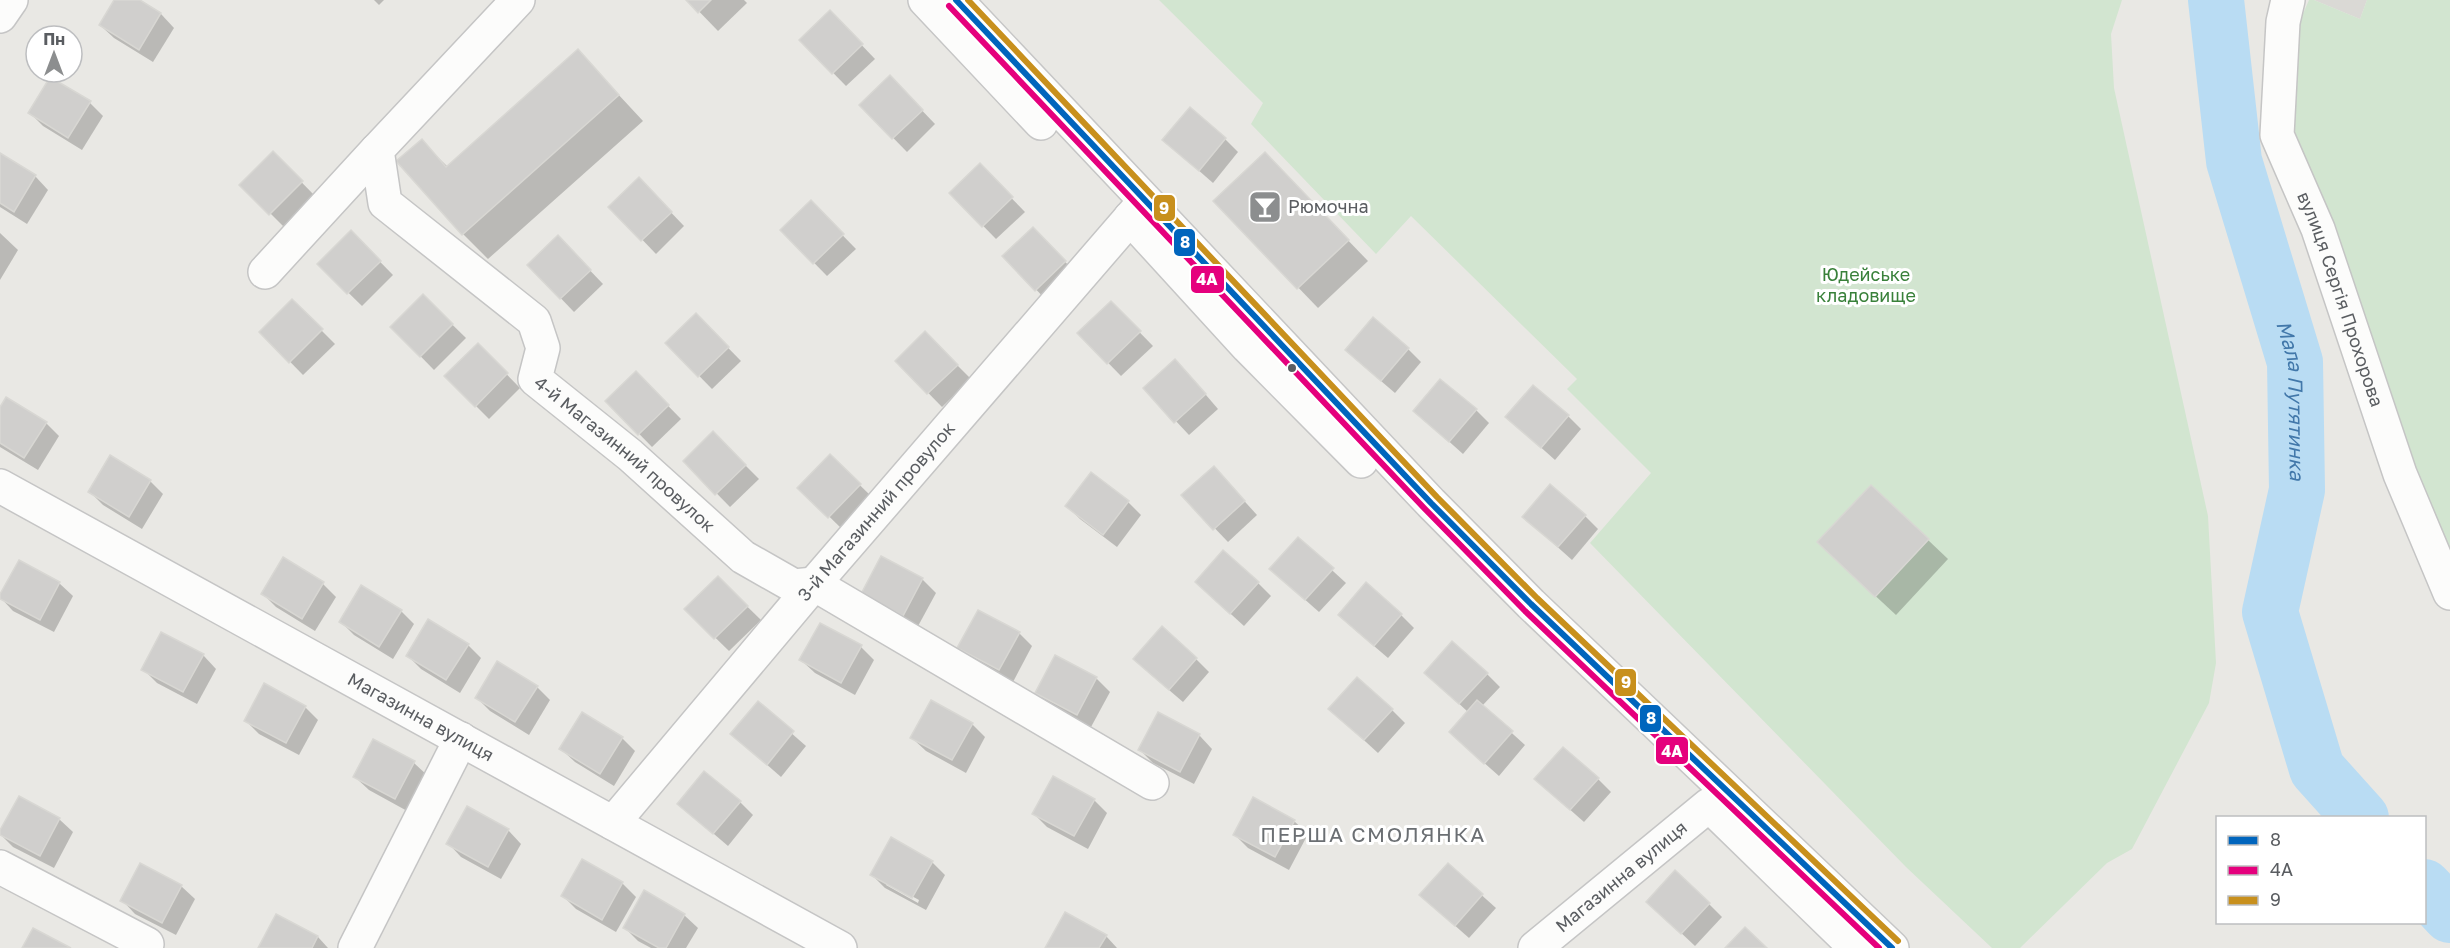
<svg xmlns="http://www.w3.org/2000/svg" width="2450" height="948" font-family="'Golos Text',sans-serif">
  <style>
    .industrial { fill: #dad9d5 }
    .green { fill: #d2e5d0 }
    .shadow { fill: #0003; fill-rule: evenodd }
    .lines { fill: none; stroke-linecap: round; stroke-linejoin: round }
    .river { stroke: #b9dcf3; stroke-width: 56 }
    .building { fill: #d0cfcd; stroke: #d8d7d3; stroke-width: 1.5 }
    .minor-casing { stroke: #c5c5c5; stroke-width: 36 }
    .secondary-casing { stroke: #c6c6c6; stroke-width: 36 }
    .minor { stroke: #fcfcfb; stroke-width: 33 }
    .secondary { stroke: #fcfcfb; stroke-width: 33 }
    .bus-1-casing { stroke: #fff; stroke-width: 10 }
    .bus-2-casing { stroke: #fff; stroke-width: 10 }
    .bus-3-casing { stroke: #fff; stroke-width: 10 }
    .bus-1 { stroke: #0065bd; stroke-width: 6 }
    .bus-2 { stroke: #e5007d; stroke-width: 6 }
    .bus-3 { stroke: #c8901d; stroke-width: 6 }
    .bus-dot { fill: #5a5d61; stroke: #fff; stroke-width: 2 }
    .labels { text-anchor: middle; stroke-width: 6; stroke-linejoin: round; paint-order: stroke }
    .poi-label { font-size: 18px; fill: #5a5d61; stroke: #fff; text-anchor: start }
    .park-label { font-size: 18px; fill: #39813a; stroke: #fff }
    .street-label { font-size: 18px; fill: #5a5d61; stroke: #fff }
    .water-label { font-size: 20px; font-style: italic; fill: #4278aa; stroke: #fff }
    .quarter-label { font-size: 21px; letter-spacing: 1.5px; fill: #6b6f73; stroke: #fff }
    .line-badge { stroke: #fff; stroke-width: 2 }
    .badge-label { font-size: 16px; text-anchor: middle; font-weight: bold; fill: #fff }
  </style>
  <rect width="100%" height="100%" fill="#e9e8e4"/>
  <path class="industrial" d="M2314 0H2367L2360 19Z"/>
  <g class="green">
    <path d="M1159 0H2122L2111 34 2114 88 2208 516 2216 663 2209 703 2132 849 2107 863 2020 948H1992L1906 867 1590 543 1651 473 1567 389 1577 379 1411 216 1376 254 1251 124 1263 103Z"/>
    <path d="M2309 0H2314L2360 19 2367 0H2450V581L2270 89Z"/>
  </g>
  <g class="shadow">
    <path d="M116 0H137L161 14 174 28 153 62 114 38 100 25Z"/>
    <path d="M374 0H384L379 5Z"/>
    <path d="M688 0H744L747 3 718 31Z"/>
    <path d="M830 12 875 59 846 86 801 40Z"/>
    <path d="M578 51 643 121 488 259 463 234 421 141 448 167Z"/>
    <path d="M890 77 935 124 907 152 861 105Z"/>
    <path d="M51 79 90 103 103 116 82 150 43 126 30 113Z"/>
    <path d="M1225 139 1238 152 1213 183 1164 140Z"/>
    <path d="M273 153 315 196 284 227 242 185Z"/>
    <path d="M0 155 35 176 48 190 27 224 0 207Z"/>
    <path d="M980 166 1025 212 996 239 951 193Z"/>
    <path d="M1284 174 1368 261 1318 308 1215 201Z"/>
    <path d="M639 179 684 226 656 254 611 207Z"/>
    <path d="M811 203 856 249 827 276 782 230Z"/>
    <path d="M1033 229 1078 275 1049 303 1004 256Z"/>
    <path d="M351 232 393 275 362 306 319 264Z"/>
    <path d="M0 233 18 250 0 280Z"/>
    <path d="M558 237 603 284 574 312 529 265Z"/>
    <path d="M423 296 466 338 434 370 392 327Z"/>
    <path d="M292 301 335 344 303 375 261 332Z"/>
    <path d="M1111 303 1153 346 1121 376 1079 333Z"/>
    <path d="M696 315 741 361 712 389 667 343Z"/>
    <path d="M925 333 971 379 942 407 897 361Z"/>
    <path d="M478 345 520 388 489 419 446 376Z"/>
    <path d="M1408 349 1421 362 1395 393 1360 363Z"/>
    <path d="M636 373 681 419 652 447 607 401Z"/>
    <path d="M1188 374 1218 409 1189 435 1145 388Z"/>
    <path d="M0 410 46 423 59 436 38 470 0 447Z"/>
    <path d="M1476 410 1489 423 1463 454 1415 411Z"/>
    <path d="M1568 416 1581 429 1555 460 1507 417Z"/>
    <path d="M713 433 759 479 730 507 685 461Z"/>
    <path d="M830 456 873 498 843 530 800 488Z"/>
    <path d="M150 481 163 494 142 529 103 505 90 492Z"/>
    <path d="M1227 482 1257 515 1228 542 1183 495Z"/>
    <path d="M1128 502 1141 515 1117 547 1080 519 1067 506Z"/>
    <path d="M1585 516 1598 529 1572 560 1524 517Z"/>
    <path d="M1298 539 1346 583 1319 612 1285 582Z"/>
    <path d="M1928 540 1948 559 1896 615 1839 562Z"/>
    <path d="M882 558 922 579 936 593 917 628 876 607Z"/>
    <path d="M284 559 323 584 336 597 315 631 276 607 263 594Z"/>
    <path d="M19 562 59 583 73 596 54 632 13 611 0 597Z"/>
    <path d="M718 578 761 620 729 651 686 609Z"/>
    <path d="M1258 583 1271 596 1244 626 1210 595Z"/>
    <path d="M401 611 414 624 393 659 354 635 341 622Z"/>
    <path d="M1401 615 1414 628 1388 658 1353 628Z"/>
    <path d="M1019 633 1032 646 1013 682 973 661 959 647Z"/>
    <path d="M468 645 481 658 460 693 421 669 408 656Z"/>
    <path d="M861 647 874 660 855 695 815 673 801 660Z"/>
    <path d="M203 655 216 669 197 704 157 683 143 669Z"/>
    <path d="M1056 657 1096 678 1110 692 1091 727 1050 706 1037 692Z"/>
    <path d="M1196 659 1209 672 1183 702 1148 672Z"/>
    <path d="M1426 673 1487 674 1500 687 1482 706 1525 745 1499 776 1464 745 1468 712Z"/>
    <path d="M537 687 550 700 529 735 490 711 477 698Z"/>
    <path d="M758 704 806 746 781 777 732 734Z"/>
    <path d="M305 707 318 720 299 755 259 734 246 721Z"/>
    <path d="M1392 710 1405 723 1378 753 1344 722Z"/>
    <path d="M972 724 985 737 966 773 926 751 912 738Z"/>
    <path d="M1199 735 1212 749 1194 784 1153 763 1140 750Z"/>
    <path d="M622 738 635 751 614 786 575 762 561 749Z"/>
    <path d="M374 741 414 763 428 776 409 812 369 790 355 777Z"/>
    <path d="M1598 779 1611 792 1584 822 1550 792Z"/>
    <path d="M19 798 59 819 73 832 54 868 13 847 0 834Z"/>
    <path d="M1094 800 1107 813 1088 849 1047 827 1034 814Z"/>
    <path d="M740 802 753 815 728 846 679 804Z"/>
    <path d="M1294 821 1308 834 1289 870 1248 848 1235 835Z"/>
    <path d="M508 830 521 844 501 879 461 857 448 843Z"/>
    <path d="M582 861 622 883 636 897 616 932 576 909 563 896Z"/>
    <path d="M932 862 945 875 926 910 885 888 872 875ZM886 882 919 900 918 903 886 885Z"/>
    <path d="M1448 865 1496 908 1469 938 1435 908Z"/>
    <path d="M181 886 195 899 176 935 135 914 122 900Z"/>
    <path d="M1709 904 1722 917 1695 946 1662 915Z"/>
    <path d="M684 915 698 928 686 948H651L638 941 625 928Z"/>
    <path d="M277 916 318 937 328 948H260Z"/>
    <path d="M1106 936 1117 948H1047Z"/>
  </g>
  <g class="lines">
    <g class="river">
      <path id="s1" d="M2216 0 2234 161 2295 362 2297 490 2270 612 2317 769 2361 818"/>
      <path d="M2424 887 2450 915"/>
    </g>
  </g>
  <g class="building">
    <path d="M114 0H140L161 13 139 50 99 25Z"/>
    <path d="M686 0H711L698 13Z"/>
    <path d="M830 10 863 44 832 74 799 40Z"/>
    <path d="M578 49 619 95 462 235 396 161 422 139 446 167Z"/>
    <path d="M890 75 923 110 892 139 859 105Z"/>
    <path d="M50 77 91 101 68 138 28 113Z"/>
    <path d="M1190 107 1226 138 1199 171 1162 140Z"/>
    <path d="M273 151 303 181 269 215 239 185Z"/>
    <path d="M1265 152 1349 240 1297 289 1213 201Z"/>
    <path d="M0 153 36 175 14 212 0 203Z"/>
    <path d="M980 163 1013 197 982 227 949 193Z"/>
    <path d="M639 177 672 212 641 241 608 207Z"/>
    <path d="M811 200 844 234 813 264 780 230Z"/>
    <path d="M1033 227 1066 261 1035 291 1002 256Z"/>
    <path d="M351 230 381 261 347 294 317 264Z"/>
    <path d="M558 235 591 270 560 299 527 265Z"/>
    <path d="M423 294 453 324 420 357 390 327Z"/>
    <path d="M292 299 323 329 289 363 259 332Z"/>
    <path d="M1111 301 1141 331 1107 364 1077 333Z"/>
    <path d="M696 313 729 347 698 377 665 343Z"/>
    <path d="M1373 317 1409 348 1381 381 1345 350Z"/>
    <path d="M925 331 958 365 927 394 895 361Z"/>
    <path d="M478 343 508 373 475 407 444 376Z"/>
    <path d="M1175 359 1206 394 1174 423 1143 388Z"/>
    <path d="M636 371 669 405 638 435 605 401Z"/>
    <path d="M1440 379 1477 409 1449 442 1413 411Z"/>
    <path d="M1533 385 1569 415 1541 448 1505 417Z"/>
    <path d="M6 397 47 422 24 458 0 443V407Z"/>
    <path d="M713 431 746 465 715 495 683 461Z"/>
    <path d="M830 454 861 484 828 518 797 488Z"/>
    <path d="M110 455 151 480 129 517 88 492Z"/>
    <path d="M1214 466 1245 501 1213 530 1181 495Z"/>
    <path d="M1091 472 1129 501 1103 535 1065 506Z"/>
    <path d="M1550 484 1586 515 1558 547 1522 517Z"/>
    <path d="M1871 485 1929 539 1875 597 1817 542Z"/>
    <path d="M1298 537 1334 568 1305 600 1269 569Z"/>
    <path d="M1223 550 1259 582 1230 614 1195 582Z"/>
    <path d="M881 556 923 578 903 616 861 594Z"/>
    <path d="M283 557 324 582 302 619 261 594Z"/>
    <path d="M19 560 60 582 40 620 0 599V594Z"/>
    <path d="M718 576 748 606 714 639 684 609Z"/>
    <path d="M1366 582 1402 614 1374 646 1338 615Z"/>
    <path d="M361 585 402 610 379 647 339 622Z"/>
    <path d="M978 610 1020 632 999 670 957 648Z"/>
    <path d="M428 619 469 644 446 680 406 656Z"/>
    <path d="M820 623 862 645 841 683 799 660Z"/>
    <path d="M1162 626 1197 658 1169 690 1133 659Z"/>
    <path d="M161 632 204 654 183 692 141 670Z"/>
    <path d="M1452 641 1488 673 1459 704 1424 673Z"/>
    <path d="M1055 655 1097 677 1077 715 1035 693Z"/>
    <path d="M497 661 538 686 515 722 475 698Z"/>
    <path d="M1357 677 1393 709 1364 740 1328 709Z"/>
    <path d="M264 683 306 706 286 743 244 721Z"/>
    <path d="M931 700 973 723 952 760 910 738Z"/>
    <path d="M1477 700 1513 731 1484 764 1449 732Z"/>
    <path d="M758 701 794 731 767 765 730 734Z"/>
    <path d="M582 712 623 737 600 774 559 749Z"/>
    <path d="M1158 712 1200 734 1180 772 1138 750Z"/>
    <path d="M373 739 415 761 395 799 353 777Z"/>
    <path d="M1563 747 1599 778 1570 810 1534 779Z"/>
    <path d="M704 771 741 801 713 834 677 804Z"/>
    <path d="M1053 776 1095 799 1074 836 1032 814Z"/>
    <path d="M19 796 60 818 40 856 0 835V830Z"/>
    <path d="M1253 797 1295 820 1275 857 1233 835Z"/>
    <path d="M467 806 509 829 488 867 446 844Z"/>
    <path d="M891 837 933 861 912 898 870 875Z"/>
    <path d="M582 859 623 882 602 920 561 896Z"/>
    <path d="M140 863 182 885 162 923 120 901Z"/>
    <path d="M1448 863 1483 894 1455 926 1419 895Z"/>
    <path d="M1675 870 1710 903 1681 934 1646 902Z"/>
    <path d="M644 890 685 914 666 948H659L623 928Z"/>
    <path d="M1065 912 1107 935 1099 948H1045Z"/>
    <path d="M276 914 318 936 312 948H258Z"/>
    <path d="M1745 927 1767 948H1725Z"/>
    <path d="M33 928 71 948H22Z"/>
  </g>
  <g class="lines">
    <g class="minor-casing">
      <g id="minor">
        <path id="s2" d="M518 0 377 150 385 203 534 321 543 348 535 379 630 455 743 557 794 586 814 584 1152 783"/>
        <path id="s3" d="M2288 0 2283 22 2277 135 2318 229 2400 474 2450 593"/>
        <path d="M0 16 11 0"/>
        <path d="M265 272 377 150"/>
        <path id="s4" d="M0 486 840 948"/>
        <path id="s5" d="M613 823 814 584 1144 202"/>
        <path d="M0 867 147 944"/>
        <path d="M355 948 461 739"/>
        <path id="s6" d="M1535 948 1709 805"/>
      </g>
    </g>
    <g class="secondary-casing">
      <g id="secondary">
        <path d="M925 0 1041 123"/>
        <path d="M956 0 1431 503 1531 604 1892 948"/>
        <path d="M1130 218 1248 347 1361 461"/>
        <path d="M1713 809 1856 948"/>
      </g>
    </g>
    <use href="#minor" class="minor"/>
    <use href="#secondary" class="secondary"/>
    <g class="bus-1-casing">
      <path id="bus-1" d="M956 0 1431 503 1531 604 1892 948"/>
    </g>
    <g class="bus-2-casing">
      <path id="bus-2" d="M949 6 1425 509 1525 611 1879 948"/>
    </g>
    <g class="bus-3-casing">
      <path id="bus-3" d="M968 0 1437 497 1537 598 1898 941"/>
    </g>
    <use href="#bus-1" class="bus-1"/>
    <use href="#bus-2" class="bus-2"/>
    <use href="#bus-3" class="bus-3"/>
  </g>
  <defs>
    <g id="bar-square" transform="scale(1.725)"><rect x="-9" y="-9" width="18" height="18" rx="4" fill="#8c8e8f" stroke="#fff"/><path d="M-6-5H6L.8 .8V4.5H3.5V6h-7V4.5H-.8V.8Z" fill="#fff"/></g>
  </defs>
  <g fill-rule="evenodd">
    <use href="#bar-square" x="1265" y="207"/>
  </g>
  <circle class="bus-dot" cx="1292" cy="368" r="5"/>
  <g class="labels">
    <g class="poi-label">
      <text x="1288" y="213">Рюмочна</text>
    </g>
    <g class="park-label">
      <text x="1866" y="281">Юдейське<tspan x="1866" dy="21">кладовище</tspan></text>
    </g>
    <g class="street-label">
      <text dy="6" stroke="none"><textPath href="#s3" startOffset="312">вулиця Сергія Прохорова</textPath></text>
      <text dy="6" stroke="none"><textPath href="#s2" startOffset="627">4-й Магазинний провулок</textPath></text>
      <text dy="6" stroke="none"><textPath href="#s5" startOffset="408">3-й Магазинний провулок</textPath></text>
      <text dy="6" stroke="none"><textPath href="#s4" startOffset="480">Магазинна вулиця</textPath></text>
      <text dy="6" stroke="none"><textPath href="#s6" startOffset="112">Магазинна вулиця</textPath></text>
    </g>
    <g class="water-label">
      <text dy="7" stroke="none"><textPath href="#s1" startOffset="410">Мала Путятинка</textPath></text>
    </g>
    <g class="quarter-label">
      <text x="1373" y="842">ПЕРША СМОЛЯНКА</text>
    </g>
  </g>
  <g class="line-badge">
    <rect x="1153" y="194" width="23" height="28" rx="6" fill="#c8901d"/>
    <rect x="1173" y="228" width="23" height="29" rx="6" fill="#0065bd"/>
    <rect x="1190" y="265" width="35" height="29" rx="6" fill="#e5007d"/>
    <rect x="1614" y="668" width="23" height="29" rx="6" fill="#c8901d"/>
    <rect x="1639" y="704" width="23" height="29" rx="6" fill="#0065bd"/>
    <rect x="1655" y="736" width="34" height="29" rx="6" fill="#e5007d"/>
  </g>
  <g class="badge-label">
    <text x="1164" y="214">9</text>
    <text x="1185" y="248">8</text>
    <text x="1207" y="285">4А</text>
    <text x="1626" y="688">9</text>
    <text x="1651" y="724">8</text>
    <text x="1672" y="757">4А</text>
  </g>
  <rect x="2216" y="816" width="210" height="108" fill="#ffffff" stroke="#bdbec0" stroke-width="1.5"/>
  <rect x="2228" y="836" width="30" height="9" fill="#0065bd" stroke="#bdbec0" stroke-width="1.5"/>
  <text x="2270" y="846" font-size="18" fill="#5a5d61">8</text>
  <rect x="2228" y="866" width="30" height="9" fill="#e5007d" stroke="#bdbec0" stroke-width="1.5"/>
  <text x="2270" y="876" font-size="18" fill="#5a5d61">4А</text>
  <rect x="2228" y="896" width="30" height="9" fill="#c8901d" stroke="#bdbec0" stroke-width="1.5"/>
  <text x="2270" y="906" font-size="18" fill="#5a5d61">9</text>
  <g transform="translate(54 54)"><circle r="28" fill="#ffffff" stroke="#bdbec0" stroke-width="1.5"/>
  <path d="M0-4.5L10 22L0 15L-10 22Z" fill="#8c8e8f"/>
  <text y="-9" font-size="16" font-weight="bold" text-anchor="middle" fill="#5a5d61">Пн</text>
  </g>
</svg>
